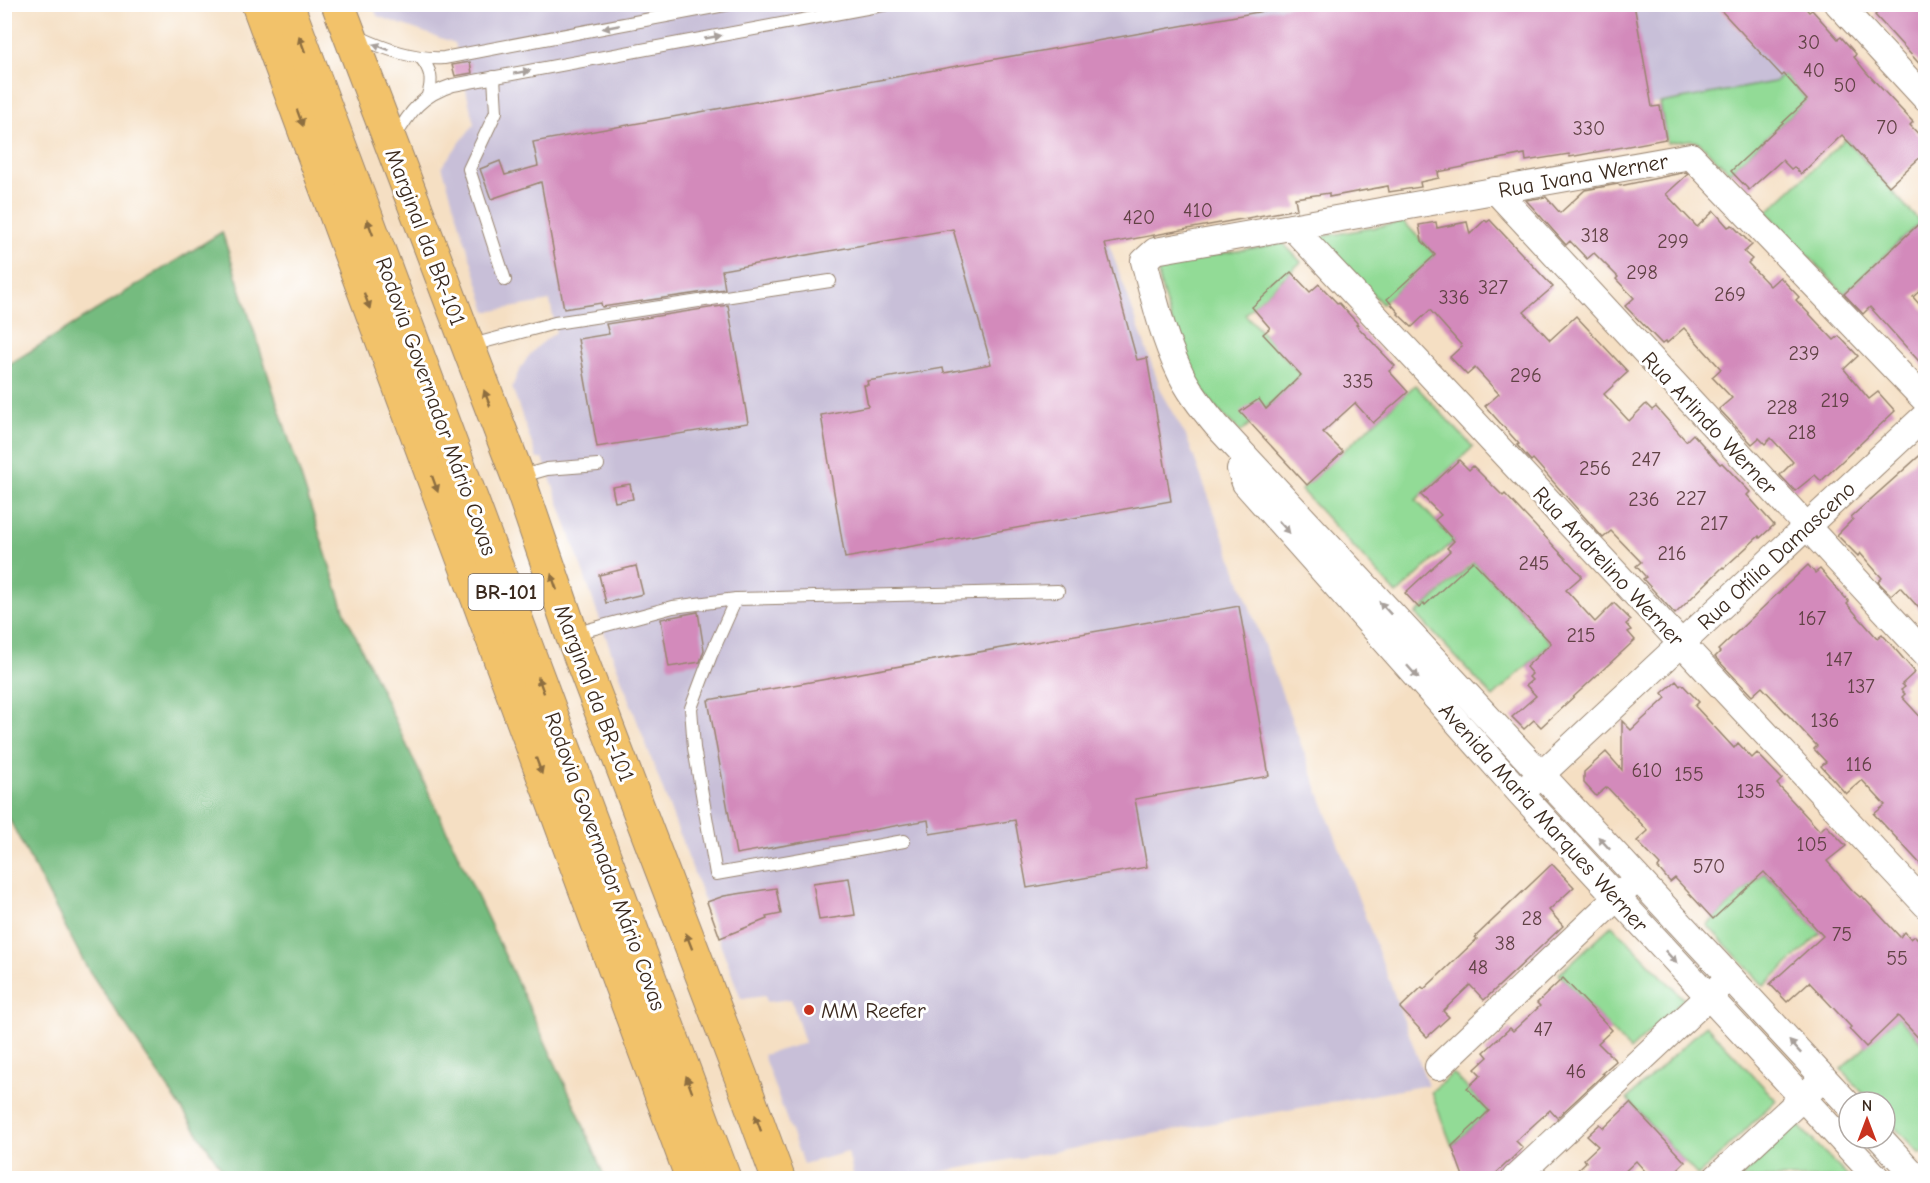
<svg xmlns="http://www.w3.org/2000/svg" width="1930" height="1183" font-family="'Comic Neue',sans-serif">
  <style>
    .industrial { fill: #c8bfd8 }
    .green { fill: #92db96; stroke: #66825a; stroke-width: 1.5 }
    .forest { fill: #75bb7f; stroke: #58724e; stroke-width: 1.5 }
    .building { fill: #d38abb }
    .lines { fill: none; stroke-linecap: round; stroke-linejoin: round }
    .service-casing { stroke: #988470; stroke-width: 14 }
    .minor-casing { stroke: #988470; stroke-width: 28 }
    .primary-casing { stroke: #988470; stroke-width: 35 }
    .motorway-casing { stroke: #988470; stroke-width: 35 }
    .service { stroke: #fff; stroke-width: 12 }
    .minor { stroke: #fff; stroke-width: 26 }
    .primary { stroke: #f2c26a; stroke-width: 33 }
    .motorway { stroke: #f2c26a; stroke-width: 33 }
    .oneway { fill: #a79f9a }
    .oneway2 { fill: #8d6e40 }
    .poi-dot { fill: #c8321e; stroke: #fff; stroke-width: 2 }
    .labels { text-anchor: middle; stroke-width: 6; stroke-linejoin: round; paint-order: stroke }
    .number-label { font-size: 20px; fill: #614245 }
    .shield { fill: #fff; stroke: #766a62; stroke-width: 1.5 }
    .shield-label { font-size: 21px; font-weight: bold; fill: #3b2a1e }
    .street-label { font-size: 22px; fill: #3b2a1e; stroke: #fff }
    .poi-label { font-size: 22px; fill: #3b2a1e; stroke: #fff; text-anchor: start }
  </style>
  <rect width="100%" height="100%" fill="#fff"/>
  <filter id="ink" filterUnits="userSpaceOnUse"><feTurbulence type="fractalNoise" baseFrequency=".0167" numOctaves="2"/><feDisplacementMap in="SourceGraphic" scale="12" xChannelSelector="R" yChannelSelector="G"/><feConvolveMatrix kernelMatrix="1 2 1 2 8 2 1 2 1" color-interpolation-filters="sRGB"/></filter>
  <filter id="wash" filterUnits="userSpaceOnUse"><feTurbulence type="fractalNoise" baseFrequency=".008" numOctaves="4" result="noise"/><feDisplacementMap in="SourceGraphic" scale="24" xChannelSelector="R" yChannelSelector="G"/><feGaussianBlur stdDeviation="1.35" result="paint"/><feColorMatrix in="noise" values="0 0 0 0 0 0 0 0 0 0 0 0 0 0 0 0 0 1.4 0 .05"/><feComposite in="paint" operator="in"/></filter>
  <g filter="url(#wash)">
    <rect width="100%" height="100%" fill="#f5dfc3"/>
    <path class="industrial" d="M373 5H1715L1782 76 1774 82 1093 204 1105 244H1109L1163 396 1186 436 1428 1085 906 1178H854L848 1152 803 1164 763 1055 805 1043 791 999 767 1002 765 996 741 999 608 643 547 469 543 459H537L512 387 519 371 528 357 537 347 556 332 550 301 487 312 442 166 474 124 455 43 377 16Z"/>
    <g class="green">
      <path d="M1784 74 1807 100 1729 172 1700 143 1690 140 1667 143 1660 103 1774 82Z"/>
      <path d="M1845 139 1920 222 1844 294 1767 212Z"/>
      <path d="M1404 222 1435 255 1382 304 1320 237Z"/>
      <path d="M1283 243 1301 262 1245 314 1301 375 1241 432C1231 422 1219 413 1211 402 1188 374 1164 305 1157 269L1162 264Z"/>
      <path d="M1415 385 1473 447 1416 500 1454 541 1397 594 1301 490Z"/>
      <path d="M1474 562 1551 643 1493 697 1416 614Z"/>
      <path d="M1764 873 1821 933 1764 986 1707 925Z"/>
      <path d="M1612 925 1684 999 1630 1050 1559 974Z"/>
      <path d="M1898 1016 1925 1046V1151L1920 1154 1885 1117V1102H1871L1841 1069Z"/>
      <path d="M1706 1025 1776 1100 1698 1176 1627 1099Z"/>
      <path d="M1453 1073 1489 1111 1452 1146 1431 1092Z"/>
      <path d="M1797 1124 1849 1178H1740Z"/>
    </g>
    <path class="forest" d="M222 232 345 613 578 1112 605 1178H228L86 966 5 811V367Z"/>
    <g id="blocks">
      <g class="building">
        <path d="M1303 4H1634L1652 107 1660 106 1666 139 1570 157 1569 154 1526 161 1525 154 1468 165V166L1438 172 1439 178 1420 182 1421 187 1389 192 1388 186 1329 197V193L1295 198 1297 209 1105 244 1137 360 1147 358 1171 501 845 558 821 415 868 406 864 385H868L867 381 943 368 944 373 991 364 953 229 722 270 725 289 602 307 601 303 564 309 541 182 491 199 480 169 500 161 505 175 538 166 533 142Z"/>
        <path d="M1715 4H1802L1809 12 1812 10 1838 39 1841 37 1856 54 1854 57 1866 72 1913 122 1910 125 1926 142V152L1889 186 1842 135 1801 174 1794 167 1791 169 1782 160 1749 190 1731 171 1807 100 1784 74 1782 76Z"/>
        <path d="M1869 4H1926V71L1875 15 1877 13Z"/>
        <path d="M470 62 472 73 455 76 452 65Z"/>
        <path d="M1686 172 1688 174 1666 194 1697 227 1714 211 1728 227 1732 225 1752 245 1744 252 1752 259 1748 263 1770 286 1780 277 1799 297 1796 300 1834 340 1839 336 1858 356 1844 369 1869 399 1878 392 1895 411 1821 481 1815 475 1795 491 1780 475 1793 462 1771 438 1765 444 1759 438 1752 444 1719 409 1732 398 1712 377 1721 369 1684 328 1667 343 1666 341 1662 344 1625 306 1634 298 1616 279 1618 277 1594 253 1587 259 1570 241 1566 245 1526 200 1546 197 1560 213 1585 190 1618 184 1620 186Z"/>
        <path d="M1926 217V285L1913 297 1926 312V369L1870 307 1863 314 1844 294Z"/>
        <path d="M1485 220 1487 222 1490 220 1553 287 1524 312 1550 340 1576 316 1628 372 1604 394 1629 421 1646 404 1652 410 1656 407 1686 441 1693 434 1720 464 1722 463 1750 492 1747 495 1774 525 1760 538 1759 536 1724 568 1723 567 1675 614 1643 579 1646 577 1636 566 1641 562 1611 531 1603 538 1533 459 1531 461 1517 445 1519 444 1485 406 1499 394 1475 368 1467 375 1450 357 1462 346 1430 310 1412 327 1398 314 1399 313 1387 299 1435 255 1422 241 1419 225 1436 222 1437 228 1467 222 1470 234Z"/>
        <path d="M1291 272 1310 292 1319 284 1338 304 1339 303 1358 324 1356 325 1395 366 1389 371 1408 392 1373 423 1355 403 1323 432 1343 452 1307 485 1240 412 1259 399 1266 409 1301 375 1263 334 1270 328 1252 307Z"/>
        <path d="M728 305 748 423 597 447 578 339 609 334 606 324Z"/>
        <path d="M1926 450V616L1900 587 1891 595 1878 582 1882 578 1860 553 1858 556 1837 535 1853 519 1851 517Z"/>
        <path d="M1459 460 1469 470 1473 466 1503 496 1505 494 1582 576 1566 590 1595 622 1614 603 1631 620 1626 624 1631 630 1628 632 1635 640 1541 727 1534 720 1524 729 1512 717 1536 696 1526 685 1532 680 1529 677 1532 674 1526 667 1551 643 1473 561 1425 605 1424 603 1419 608 1405 593 1450 551 1447 548 1454 541 1435 520 1441 515 1421 495Z"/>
        <path d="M630 484 633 499 615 502 612 487Z"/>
        <path d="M1808 565 1815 573 1820 569 1849 602 1847 604 1877 638 1882 634 1915 672 1902 684 1905 687 1901 690 1905 694 1902 697 1926 723V870L1874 814 1885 805 1862 780 1846 794 1821 766 1826 762 1814 749 1817 746 1762 687 1752 696 1715 657 1720 652 1718 650Z"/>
        <path d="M636 566 643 594 606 603 599 575Z"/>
        <path d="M1239 606 1269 776 1135 799 1147 867 1027 888 1015 820 930 834 928 820 736 854 708 700Z"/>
        <path d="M698 612 704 650 700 662 669 667 661 619Z"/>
        <path d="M1676 681 1680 686 1682 684 1699 702 1695 706 1734 748 1738 743 1752 758 1757 753 1782 779 1777 784 1820 831 1826 825 1846 846 1827 861 1853 891 1860 897 1862 896 1900 937 1905 932 1911 939 1915 936 1926 947V1046L1898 1016 1866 1047 1849 1029 1851 1027 1809 982 1787 1002 1770 984 1823 936 1793 903 1764 872 1713 919 1675 878 1670 882 1658 868 1660 865 1637 841 1648 831 1607 787 1596 796 1584 783V772L1606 752 1622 770V721L1631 730 1666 698 1662 693Z"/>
        <path d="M1552 864 1574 887 1549 910 1563 926 1484 1000 1470 985 1443 1011 1449 1017 1427 1037 1400 1008 1422 987 1424 989 1437 977 1477 939 1475 937Z"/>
        <path d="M849 878 855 915 819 920 813 883Z"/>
        <path d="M776 888 781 914 766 917 767 919 720 938 707 902 724 896Z"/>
        <path d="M1563 978 1612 1030 1598 1043 1616 1061 1602 1073 1604 1074 1557 1118 1550 1110 1516 1141 1523 1148 1490 1179H1464L1452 1146 1489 1111 1467 1088 1481 1075 1475 1069 1488 1057 1484 1052 1510 1028 1513 1031 1540 1006 1537 1003Z"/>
        <path d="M1630 1103 1685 1162 1668 1179H1652L1636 1161 1617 1179H1568L1586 1162 1584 1159 1598 1146 1587 1136 1600 1124 1604 1128Z"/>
      </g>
    </g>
  </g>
  <g filter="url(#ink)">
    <use href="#blocks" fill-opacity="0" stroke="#988470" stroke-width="1.5"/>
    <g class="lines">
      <g class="service-casing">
        <g id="service">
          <path d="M357 36C384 49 414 60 444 58L730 4"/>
          <path d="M421 58C431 70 433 80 428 95"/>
          <path d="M494 77 496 112 469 169 505 280"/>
          <path d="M394 139C410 111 422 95 453 85L888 4"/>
          <path d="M468 346 555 323 830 281"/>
          <path d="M519 477 547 469 598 465"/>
          <path d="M736 599 711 655 691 708 694 748 716 874 904 841"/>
          <path d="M573 634 673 607 736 599 1058 591"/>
        </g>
      </g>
      <g class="minor-casing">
        <g id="minor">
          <path d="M1838 4 1926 99"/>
          <path d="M1495 190 1926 655"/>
          <path d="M1292 227 1926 905"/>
          <path d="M1240 469 1245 483 1521 794 1877 1178"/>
          <path d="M1530 785 1926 415"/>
          <path d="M1438 1067 1628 887"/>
          <path d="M1849 1105 1217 426C1202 408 1187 389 1178 368 1162 334 1154 297 1144 261L1155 251 1691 156 1926 401"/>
          <path d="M1880 1138 1917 1178"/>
          <path d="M1515 1178 1721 985"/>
          <path d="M1716 1178 1815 1086"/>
        </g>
      </g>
      <g class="primary-casing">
        <path id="primary" d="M338 4 518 477 572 635 741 1077 778 1178"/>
      </g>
      <g class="motorway-casing">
        <g id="motorway">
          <path d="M258 4 692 1178"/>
          <path d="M287 4 724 1178"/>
        </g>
      </g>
      <use href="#service" class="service"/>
      <use href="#minor" class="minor"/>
      <use href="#primary" class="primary"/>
      <use href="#motorway" class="motorway"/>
    </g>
    <defs><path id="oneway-solid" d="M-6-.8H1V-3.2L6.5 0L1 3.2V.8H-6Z" transform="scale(1.5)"/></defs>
    <g class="oneway">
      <use href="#oneway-solid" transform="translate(611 27) rotate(169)"/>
      <use href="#oneway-solid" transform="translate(713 37) rotate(-10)"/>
      <use href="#oneway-solid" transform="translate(381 47) rotate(-160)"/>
      <use href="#oneway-solid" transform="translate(522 72) rotate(-10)"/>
      <use href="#oneway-solid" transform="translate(1284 527) rotate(48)"/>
      <use href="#oneway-solid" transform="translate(1385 608) rotate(-133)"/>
      <use href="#oneway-solid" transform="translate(1413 672) rotate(48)"/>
      <use href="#oneway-solid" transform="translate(1604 843) rotate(-133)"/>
      <use href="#oneway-solid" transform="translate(1671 957) rotate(47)"/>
      <use href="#oneway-solid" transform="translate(1795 1047) rotate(-133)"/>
    </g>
    <g class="oneway2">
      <use href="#oneway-solid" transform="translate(302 44) rotate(-110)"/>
      <use href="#oneway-solid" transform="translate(300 118) rotate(70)"/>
      <use href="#oneway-solid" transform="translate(370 227) rotate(-110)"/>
      <use href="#oneway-solid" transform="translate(367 301) rotate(70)"/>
      <use href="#oneway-solid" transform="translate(487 398) rotate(-111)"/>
      <use href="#oneway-solid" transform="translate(435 484) rotate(70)"/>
      <use href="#oneway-solid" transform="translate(554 582) rotate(-109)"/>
      <use href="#oneway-solid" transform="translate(541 685) rotate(-110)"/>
      <use href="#oneway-solid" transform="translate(539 766) rotate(70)"/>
      <use href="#oneway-solid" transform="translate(689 941) rotate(-111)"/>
      <use href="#oneway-solid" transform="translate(689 1084) rotate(-110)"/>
      <use href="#oneway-solid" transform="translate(758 1123) rotate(-110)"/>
    </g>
  </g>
  <circle class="poi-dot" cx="809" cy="1010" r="6"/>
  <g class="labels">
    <g class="number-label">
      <text x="1809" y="49">30</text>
      <text x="1814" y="77">40</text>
      <text x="1845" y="92">50</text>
      <text x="1887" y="134">70</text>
      <text x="1589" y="135">330</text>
      <text x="1198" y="217">410</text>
      <text x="1139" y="224">420</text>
      <text x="1595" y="242">318</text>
      <text x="1673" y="248">299</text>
      <text x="1642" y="279">298</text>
      <text x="1493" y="294">327</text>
      <text x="1730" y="301">269</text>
      <text x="1454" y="304">336</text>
      <text x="1804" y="360">239</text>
      <text x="1526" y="382">296</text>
      <text x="1358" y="388">335</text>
      <text x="1835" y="407">219</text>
      <text x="1782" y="414">228</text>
      <text x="1802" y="439">218</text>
      <text x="1646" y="466">247</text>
      <text x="1595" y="475">256</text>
      <text x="1691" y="505">227</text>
      <text x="1644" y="506">236</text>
      <text x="1714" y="530">217</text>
      <text x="1672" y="560">216</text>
      <text x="1534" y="570">245</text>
      <text x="1812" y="625">167</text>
      <text x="1581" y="642">215</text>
      <text x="1839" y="666">147</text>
      <text x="1861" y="693">137</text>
      <text x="1825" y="727">136</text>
      <text x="1859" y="771">116</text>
      <text x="1647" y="777">610</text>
      <text x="1689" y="781">155</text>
      <text x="1751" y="798">135</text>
      <text x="1812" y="851">105</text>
      <text x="1709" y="873">570</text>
      <text x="1532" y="925">28</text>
      <text x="1842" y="941">75</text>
      <text x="1505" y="950">38</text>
      <text x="1897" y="965">55</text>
      <text x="1478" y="974">48</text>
      <text x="1543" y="1036">47</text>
      <text x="1576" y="1078">46</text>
    </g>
    <rect class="shield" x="468.5" y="574" width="75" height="36" rx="4.5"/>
    <g class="shield-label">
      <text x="506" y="599">BR-101</text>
    </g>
    <g class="street-label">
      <text transform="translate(1583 175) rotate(-10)" y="8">Rua Ivana Werner</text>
      <text transform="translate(426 237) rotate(69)" y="8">Marginal da BR-101</text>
      <text transform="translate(437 406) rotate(70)" y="8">Rodovia Governador Mário Covas</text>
      <text transform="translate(1710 423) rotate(47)" y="8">Rua Arlindo Werner</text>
      <text transform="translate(1776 555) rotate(-43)" y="8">Rua Otília Damasceno</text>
      <text transform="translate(1609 566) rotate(47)" y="8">Rua Andrelino Werner</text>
      <text transform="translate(595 693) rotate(69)" y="8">Marginal da BR-101</text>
      <text transform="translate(1544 817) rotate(48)" y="8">Avenida Maria Marques Werner</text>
      <text transform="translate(606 861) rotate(70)" y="8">Rodovia Governador Mário Covas</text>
    </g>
    <g class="poi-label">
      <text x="821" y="1018">MM Reefer</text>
    </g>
  </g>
  <rect width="1930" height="1183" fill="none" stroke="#fff" stroke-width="24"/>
  <g transform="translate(1867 1120)"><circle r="28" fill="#ffffff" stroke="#b1aaa5" stroke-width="1.5"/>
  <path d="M0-4.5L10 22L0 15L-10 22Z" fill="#c8321e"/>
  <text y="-9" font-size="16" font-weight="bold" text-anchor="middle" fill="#3b2a1e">N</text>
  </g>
</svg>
